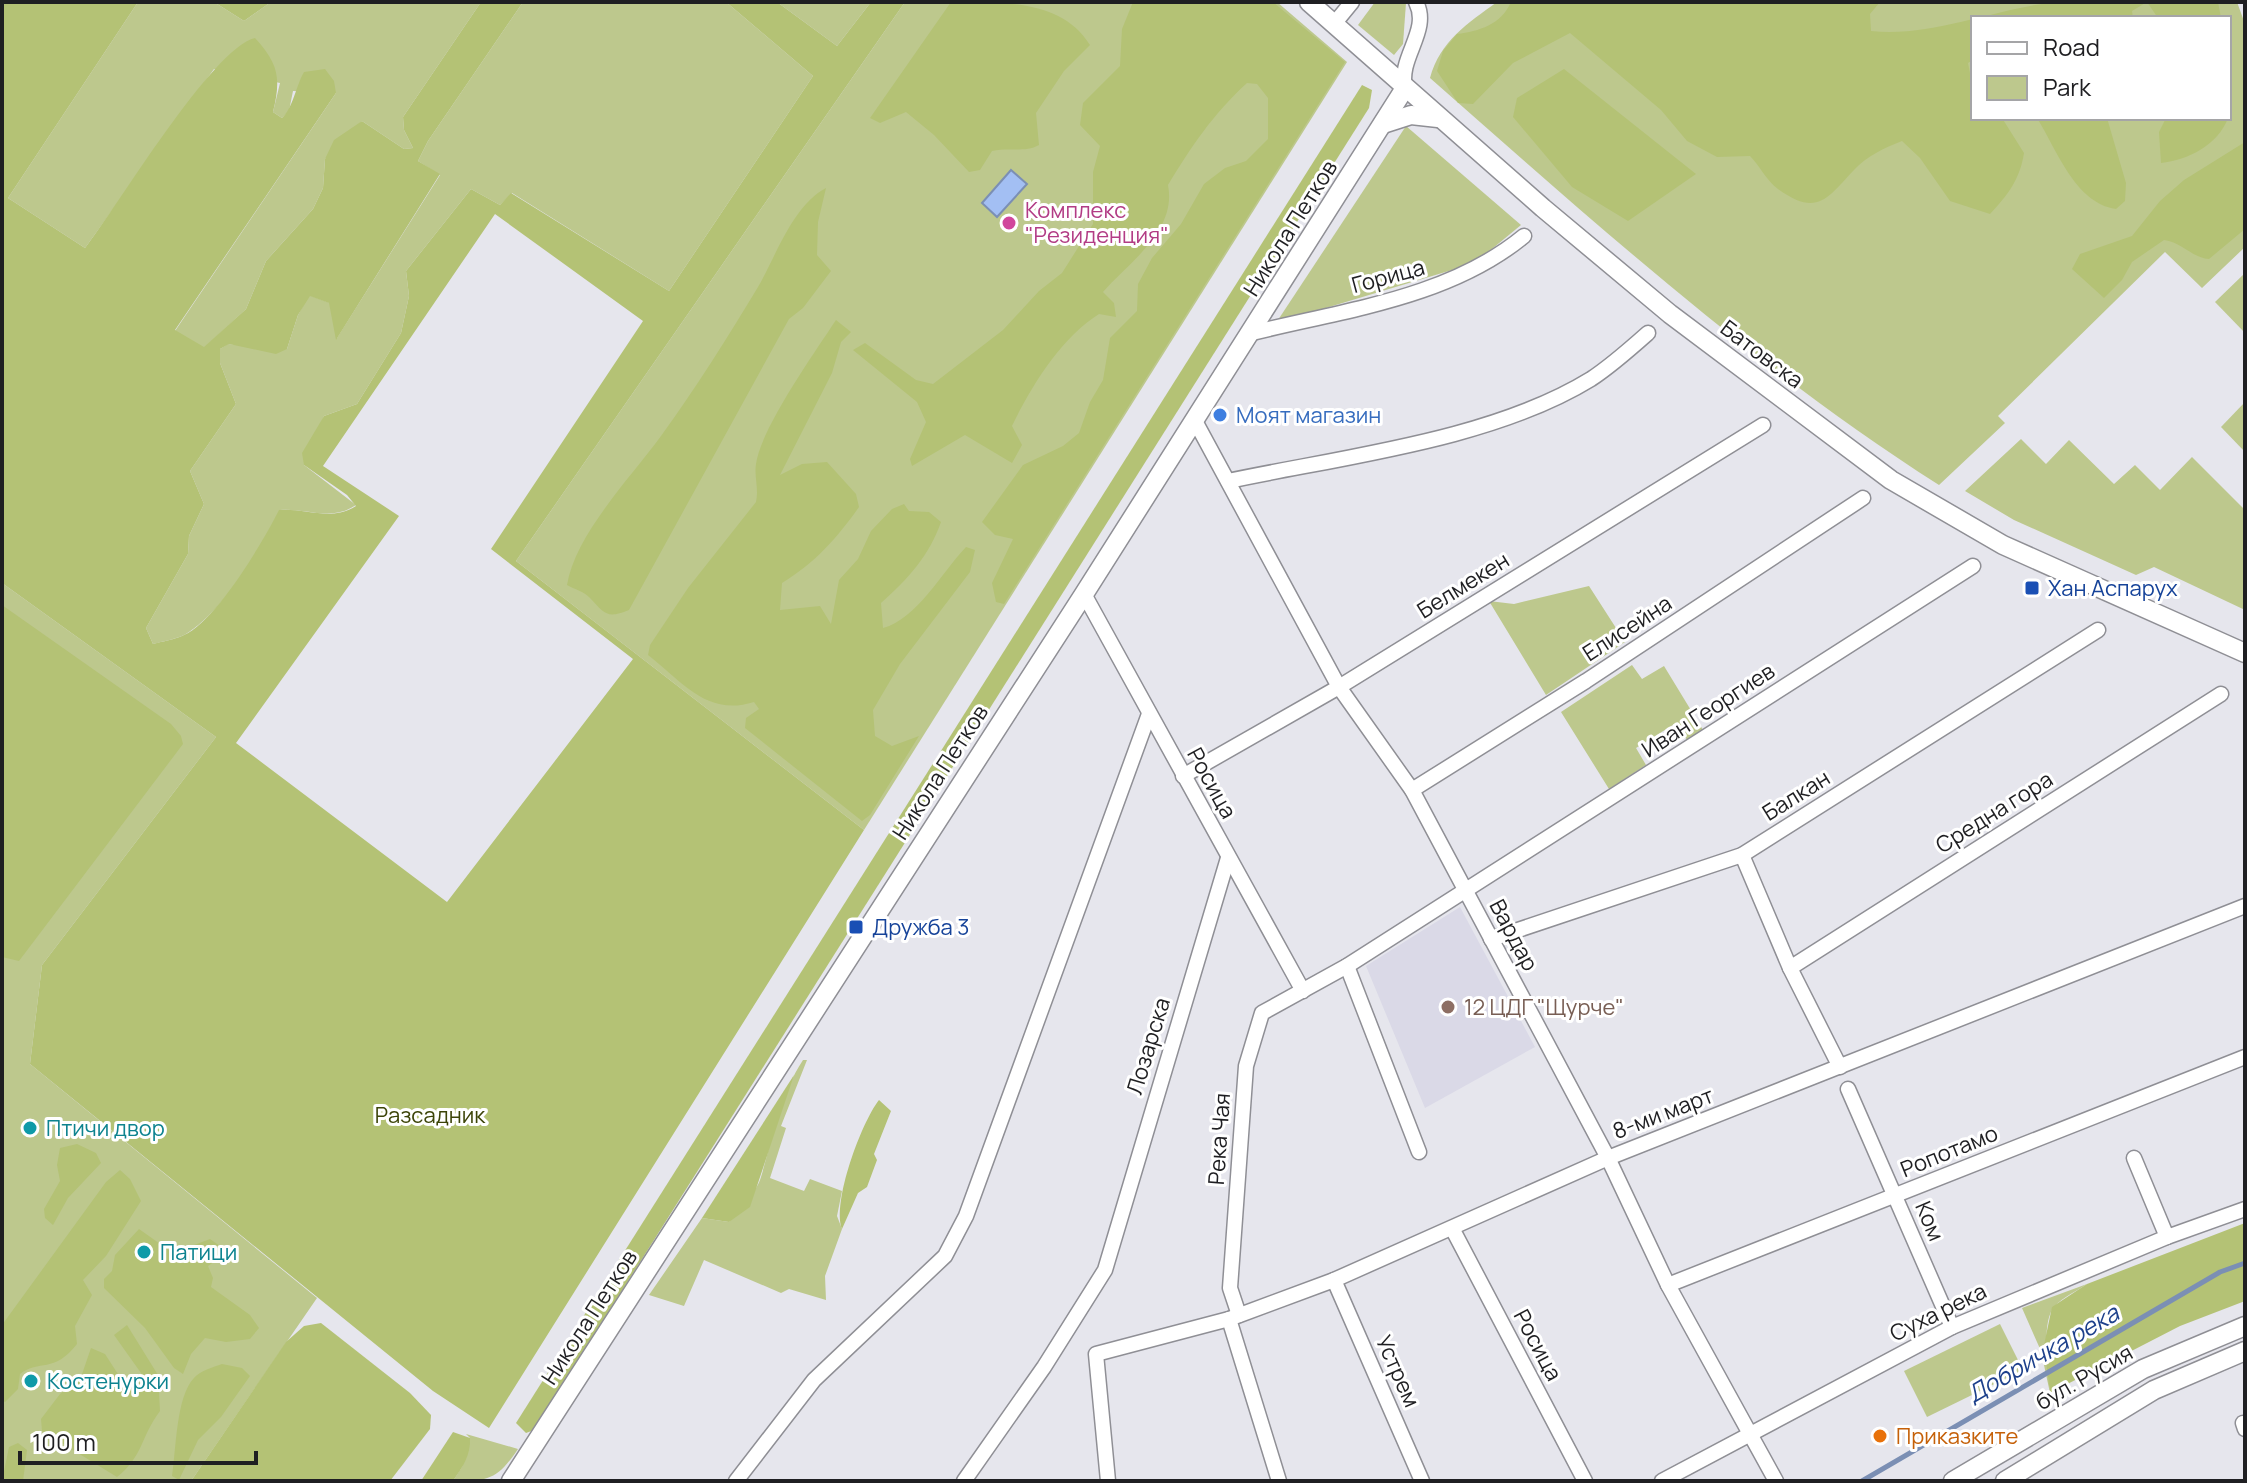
<svg xmlns="http://www.w3.org/2000/svg" width="2247" height="1483" font-family="Manrope,sans-serif">
  <style>
    .built { fill: #dad9e7 }
    .green { fill: #bdc88d; fill-rule: evenodd }
    .forest { fill: #b4c275; fill-rule: evenodd }
    .water { fill: #a3bff3; stroke: #7b8fb4; stroke-width: 2 }
    .lines { fill: none; stroke-linecap: round; stroke-linejoin: round }
    .stream { stroke: #7b8fb4; stroke-width: 5 }
    .street-casing { stroke: #8f8f95; stroke-width: 17 }
    .secondary-casing { stroke: #8f8f95; stroke-width: 21 }
    .street { stroke: #fff; stroke-width: 14 }
    .secondary { stroke: #fff; stroke-width: 18 }
    .hotel-dot { fill: #d1479c; stroke: #fff; stroke-width: 3 }
    .shop-dot { fill: #3f7fe0; stroke: #fff; stroke-width: 3 }
    .transit-dot { fill: #1a4fb4; stroke: #fff; stroke-width: 3 }
    .education-dot { fill: #8d6e63; stroke: #fff; stroke-width: 3 }
    .culture-dot { fill: #0f9aa8; stroke: #fff; stroke-width: 3 }
    .food-dot { fill: #e8710a; stroke: #fff; stroke-width: 3 }
    .labels { text-anchor: middle; stroke-width: 6; stroke-linejoin: round; paint-order: stroke }
    .hotel-label { font-size: 22px; fill: #b23c85; stroke: #fff; text-anchor: start }
    .street-label { font-size: 22px; fill: #1f1f22; stroke: #fff }
    .shop-label { font-size: 22px; fill: #366cbe; stroke: #fff; text-anchor: start }
    .transit-label { font-size: 22px; fill: #164399; stroke: #fff; text-anchor: start }
    .education-label { font-size: 22px; fill: #785e54; stroke: #fff; text-anchor: start }
    .park-label { font-size: 22px; fill: #3c4408; stroke: #fff }
    .culture-label { font-size: 22px; fill: #0d838f; stroke: #fff; text-anchor: start }
    .food-label { font-size: 22px; fill: #c56008; stroke: #fff; text-anchor: start }
    .water-label { font-size: 24px; font-style: italic; fill: #1d408b; stroke: #fff }
  </style>
  <rect width="100%" height="100%" fill="#e6e6ed"/>
  <path class="built" d="M1460 907 1535 1047 1425 1108 1366 966Z"/>
  <g class="green">
    <path d="M138 2H214L244 21 271 2H481L403 117 404 130 413 148 404 149 362 121 325 159 323 188 313 209 266 261 246 309 204 348 175 331 336 93 293 91 289 111 282 118 273 112 280 83 214 69 85 248 8 198Z"/>
    <path d="M523 2H726L813 76 669 291 512 193 500 205 471 189 406 271 409 296 401 333 357 404 324 416 304 465 356 505C331 522 307 508 280 510 258 551 228 605 189 632 179 639 164 641 153 644L146 628 188 554 189 536 204 504 190 471 236 404 220 363V349L228 344 287 349 298 315 309 295 330 303 337 338 440 175 418 161 428 141Z"/>
    <path d="M777 2H871L837 46Z"/>
    <path d="M905 2H1277L1347 62 864 830 516 561Z"/>
    <path d="M1375 2 1406 3 1403 44 1394 55 1358 25Z"/>
    <path d="M1497 2H2237L2245 24V247L2202 288 2165 252 1998 416 2005 423 1939 485C1756 369 1593 221 1430 78 1440 41 1468 23 1497 2ZM1973 18H2229V118H1973Z"/>
    <path d="M1406 126 1521 225 1481 258 1462 267 1276 323Z"/>
    <path d="M2245 273V333L2215 302Z"/>
    <path d="M2245 402V452L2221 427Z"/>
    <path d="M2021 439 2046 464 2069 440 2114 484 2135 465 2160 490 2192 457 2245 510V610L2154 567 2136 575 2014 520 1965 491Z"/>
    <path d="M2 583 216 737 42 965 30 1064 317 1298 191 1481H2Z"/>
    <path d="M1589 586 1625 642 1546 695 1489 601 1514 604Z"/>
    <path d="M1632 665 1642 679 1664 666 1703 730 1687 740 1676 723 1636 748 1646 765 1609 789 1561 712Z"/>
    <path d="M803 1060H807L781 1126 786 1128 770 1178 804 1191 810 1179 842 1191 837 1216 842 1229 825 1276 826 1300 789 1289 781 1293 704 1260 684 1306 649 1295 702 1218 729 1222C739 1209 757 1192 761 1177 773 1137 780 1095 803 1060Z"/>
    <path d="M2087 1284C2077 1291 2063 1297 2055 1306 2040 1321 2049 1372 2050 1393L2041 1351 2022 1308Z"/>
    <path d="M2000 1324 2023 1370 1927 1417 1904 1371Z"/>
    <path d="M466 1434 518 1449C497 1480 489 1481 453 1481L462 1467 470 1438Z"/>
  </g>
  <g class="forest">
    <path d="M2 2H138L8 198 85 248C118 206 212 48 255 38 279 64 281 79 273 112L282 118C293 108 296 86 304 72L325 69 334 81 336 93 175 330 204 347 246 309 266 261 313 209 323 188 325 159 334 140 362 121 404 149 413 148 404 130 403 117 481 2H523L428 141 418 161 440 174 336 340 329 303 310 296 298 315 287 349 276 354 229 344 220 349V363L236 404 190 471 204 504 189 536 188 554 146 628 153 644C163 641 174 640 184 635 216 621 263 542 279 510 307 508 331 522 356 506L347 495 304 465 302 453 324 416 357 404 401 333 409 296 406 271 471 189 500 205 511 193 669 291 813 76 726 2H777L837 46 871 2H905L516 561 864 830 489 1428 433 1391 30 1064 42 965 216 737 2 583ZM495 214 643 321 491 549 633 659 447 902 236 743 399 516 323 466Z"/>
    <path d="M214 2H271L244 21Z"/>
    <path d="M951 2C1005 2 1062 0 1090 45L1064 71 1036 113 1039 145C1025 153 1009 147 992 151L980 170 969 172 934 135 906 112 880 123 870 118Z"/>
    <path d="M1133 2H1273L1345 62 1004 604 996 602 992 583 1013 539 995 535 982 522 1023 465 1063 446 1079 433 1090 402 1103 380 1110 338 1137 311 1138 284 1152 258 1181 224 1204 184 1225 168 1246 161 1268 139V98L1257 84 1247 83C1213 114 1191 147 1168 185 1177 231 1129 262 1103 292L1114 303 1116 317 1099 314C1061 338 1032 385 1012 426L1022 445 1012 463 965 435 912 466 910 459 926 422 917 402 853 350 865 343 916 380 933 384 1003 330 1039 291 1062 273 1093 224V172L1100 146 1080 125 1083 103 1120 66 1122 29Z"/>
    <path d="M1511 2H1880L1870 14 1871 31C1931 38 1999 7 2058 2 2111 0 2166 2 2218 2L2221 18H2158L2147 2 2132 11 2133 18H1973V60L1968 63 1973 88V118H2002L2024 153C2020 179 2008 195 1990 214L1950 201 1920 158 1902 141C1884 148 1867 156 1854 170 1828 197 1818 218 1778 189 1767 181 1759 165 1750 156L1717 157 1687 141 1661 110 1570 33 1513 63 1473 104 1458 103 1437 71 1443 51 1457 34C1479 31 1501 25 1511 2Z"/>
    <path d="M1564 69 1696 174 1628 221 1572 187 1513 117 1517 98Z"/>
    <path d="M1362 85 1372 90 1369 108 534 1430 526 1433 516 1423Z"/>
    <path d="M2037 118H2107L2126 183 2125 201 2116 209C2075 203 2057 150 2037 118Z"/>
    <path d="M2166 118H2228C2218 145 2188 160 2161 163L2159 132Z"/>
    <path d="M2245 142V229L2209 259C2192 258 2182 242 2164 240L2132 262 2122 280 2104 298 2072 269 2080 254 2132 236 2160 201 2184 180Z"/>
    <path d="M826 188 818 222 817 255 831 271 803 308 789 319 629 610C607 619 605 614 590 598 585 592 574 589 567 585 575 535 631 477 661 436 695 389 728 337 758 287 776 256 793 205 826 188Z"/>
    <path d="M836 320 851 332 841 342 832 373 780 475 802 464 827 462 856 494 859 507C837 538 815 563 782 583L780 610 820 606 831 624 839 580 858 559 871 531 892 509 904 504 909 511 929 512 941 522C929 556 908 579 881 603L883 628C917 619 942 572 966 547L975 550 970 572 900 664 873 710 875 736 892 746 919 736 870 815 862 821 745 728 746 718 759 709 754 702C707 717 683 682 648 655L650 645 688 588 756 502C759 488 754 477 756 464 761 428 815 352 836 320Z"/>
    <path d="M2 605 171 724 181 736 183 744 19 961 2 957Z"/>
    <path d="M794 1075 750 1207 729 1222 702 1218Z"/>
    <path d="M879 1100 891 1111 874 1154 877 1160 867 1187 858 1193 842 1229C832 1202 861 1123 879 1100Z"/>
    <path d="M77 1144 96 1153 101 1163 68 1198 53 1225 45 1218 44 1209 60 1181 57 1165 60 1148Z"/>
    <path d="M120 1170 130 1179 141 1201 106 1256 83 1280 92 1295 75 1326 77 1344C54 1374 39 1359 20 1374L18 1389 5 1402 2 1400V1325L106 1182Z"/>
    <path d="M2245 1223V1301L2180 1326 2050 1393 2044 1345 2052 1307 2087 1284Z"/>
    <path d="M139 1229 173 1253 210 1239 220 1246 221 1257 208 1266 213 1278 211 1287 250 1315 259 1328 250 1339 226 1342 205 1338 191 1354 183 1374 174 1368 145 1328 104 1288V1279L112 1271 115 1255Z"/>
    <path d="M321 1323 410 1393 431 1415 430 1429 390 1481H191L286 1342 304 1326Z"/>
    <path d="M127 1325 158 1375 160 1411C141 1436 143 1457 117 1477L42 1431 41 1419 60 1394 81 1377 91 1348 105 1354 125 1385 134 1387 142 1382 141 1373 114 1335Z"/>
    <path d="M222 1364 242 1368 250 1376 221 1417 198 1440 179 1480 172 1476C176 1452 176 1396 194 1378 200 1371 213 1367 222 1364Z"/>
    <path d="M453 1432 470 1438C471 1455 462 1468 453 1481H421Z"/>
    <path d="M18 1443 27 1450 23 1481H2L9 1447Z"/>
  </g>
  <path class="water" d="M1011 170 1027 184 997 217 982 203Z"/>
  <g class="lines">
    <path class="stream" d="M1862 1481 2220 1272 2245 1263"/>
    <g class="street-casing">
      <g id="street">
        <path d="M1334 24 1352 2"/>
        <path d="M1405 88C1398 57 1431 31 1416 2"/>
        <path d="M1252 333C1344 310 1449 298 1524 236"/>
        <path d="M1194 419 1339 687 1412 790 1608 1158 1668 1285 1776 1481"/>
        <path d="M1228 481C1341 457 1492 440 1591 379 1611 366 1630 349 1648 333"/>
        <path d="M1084 594 1303 991"/>
        <path d="M1183 776 1339 687 1763 425"/>
        <path d="M1412 790 1586 681 1863 498"/>
        <path d="M1742 855 1790 968 1840 1067"/>
        <path d="M1491 939 1742 855 2098 630"/>
        <path d="M1347 966 1419 1152"/>
        <path d="M1790 968 2221 694"/>
        <path d="M1848 1089 1952 1327"/>
        <path d="M2134 1158 2167 1237"/>
        <path d="M1453 1230 1585 1481"/>
        <path d="M1334 1280 1422 1481"/>
        <path d="M1668 1285 2245 1057"/>
        <path d="M1239 1315 1230 1288 1246 1066 1262 1013 1347 966 1973 566"/>
        <path d="M1229 1319 1279 1481"/>
        <path d="M2243 1423 2245 1429"/>
        <path d="M736 1481 814 1380 945 1256 966 1216 1149 714"/>
        <path d="M964 1481 1044 1367 1105 1270 1228 858"/>
        <path d="M1108 1481 1096 1354 1229 1319 1334 1280 1608 1158 2245 906"/>
        <path d="M1662 1481 1952 1327 2167 1237 2245 1209"/>
      </g>
    </g>
    <g class="secondary-casing">
      <g id="secondary">
        <path d="M1309 2 1543 208 1670 314 1891 480 2003 545 2245 653"/>
        <path d="M1383 124 1411 115 1438 118"/>
        <path d="M511 1481 1084 594 1405 88"/>
        <path d="M1953 1481 2143 1369 2245 1326"/>
        <path d="M2005 1481 2154 1390 2245 1351"/>
      </g>
    </g>
    <use href="#street" class="street"/>
    <use href="#secondary" class="secondary"/>
  </g>
  <circle class="hotel-dot" cx="1009" cy="223" r="8"/>
  <circle class="shop-dot" cx="1220" cy="415" r="8"/>
  <g class="transit-dot">
    <rect x="2024" y="580" width="16" height="16" rx="4"/>
    <rect x="848" y="919" width="16" height="16" rx="4"/>
  </g>
  <circle class="education-dot" cx="1448" cy="1007" r="8"/>
  <g class="culture-dot">
    <circle cx="30" cy="1128" r="8"/>
    <circle cx="144" cy="1252" r="8"/>
    <circle cx="31" cy="1381" r="8"/>
  </g>
  <circle class="food-dot" cx="1880" cy="1436" r="8"/>
  <g class="labels">
    <g class="hotel-label">
      <text x="1025" y="218">Комплекс<tspan x="1025" dy="25">"Резиденция"</tspan></text>
    </g>
    <g class="street-label">
      <text transform="translate(1290 228) rotate(-58)" y="8">Никола Петков</text>
      <text transform="translate(1388 276) rotate(-15)" y="8">Горица</text>
      <text transform="translate(1762 354) rotate(37)" y="8">Батовска</text>
      <text transform="translate(1463 585) rotate(-32)" y="8">Белмекен</text>
      <text transform="translate(1627 628) rotate(-33)" y="8">Елисейна</text>
      <text transform="translate(1708 710) rotate(-33)" y="8">Иван Георгиев</text>
      <text transform="translate(940 772) rotate(-57)" y="8">Никола Петков</text>
      <text transform="translate(1212 783) rotate(61)" y="8">Росица</text>
      <text transform="translate(1796 795) rotate(-32)" y="8">Балкан</text>
      <text transform="translate(1994 812) rotate(-32)" y="8">Средна гора</text>
      <text transform="translate(1514 935) rotate(62)" y="8">Вардар</text>
      <text transform="translate(1148 1046) rotate(-73)" y="8">Лозарска</text>
      <text transform="translate(1663 1113) rotate(-21)" y="8">8-ми март</text>
      <text transform="translate(1219 1139) rotate(-86)" y="8">Река Чая</text>
      <text transform="translate(1949 1151) rotate(-22)" y="8">Ропотамо</text>
      <text transform="translate(1930 1221) rotate(67)" y="8">Ком</text>
      <text transform="translate(1938 1312) rotate(-26)" y="8">Суха река</text>
      <text transform="translate(589 1317) rotate(-57)" y="8">Никола Петков</text>
      <text transform="translate(1538 1345) rotate(62)" y="8">Росица</text>
      <text transform="translate(1398 1371) rotate(66)" y="8">Устрем</text>
      <text transform="translate(2084 1377) rotate(-30)" y="8">бул. Русия</text>
    </g>
    <g class="shop-label">
      <text x="1236" y="423">Моят магазин</text>
    </g>
    <g class="transit-label">
      <text x="2048" y="596">Хан Аспарух</text>
      <text x="872" y="935">Дружба 3</text>
    </g>
    <g class="education-label">
      <text x="1464" y="1015">12 ЦДГ "Щурче"</text>
    </g>
    <g class="park-label">
      <text x="430" y="1123">Разсадник</text>
    </g>
    <g class="culture-label">
      <text x="46" y="1136">Птичи двор</text>
      <text x="160" y="1260">Патици</text>
      <text x="47" y="1389">Костенурки</text>
    </g>
    <g class="food-label">
      <text x="1896" y="1444">Приказките</text>
    </g>
    <g class="water-label">
      <text transform="translate(2043 1354) rotate(-30)" y="8">Добричка река</text>
    </g>
  </g>
  <rect width="2247" height="1483" fill="none" stroke="#1f1f22" stroke-width="8"/>
  <rect x="1971" y="16" width="260" height="104" fill="#ffffff" stroke="#a5a5a7" stroke-width="2"/>
  <rect x="1987" y="42" width="40" height="12" fill="#ffffff" stroke="#a5a5a7" stroke-width="2"/>
  <text x="2043" y="56" font-size="24" fill="#1f1f22">Road</text>
  <rect x="1987" y="76" width="40" height="24" fill="#bdc88d" stroke="#a5a5a7" stroke-width="2"/>
  <text x="2043" y="96" font-size="24" fill="#1f1f22">Park</text>
  <path d="M20 1451v12h236v-12" fill="none" stroke="#1f1f22" stroke-width="4"/>
  <text x="32" y="1451" font-size="24" fill="#1f1f22" stroke="#ffffff" stroke-width="6" paint-order="stroke">100 m</text>
</svg>
